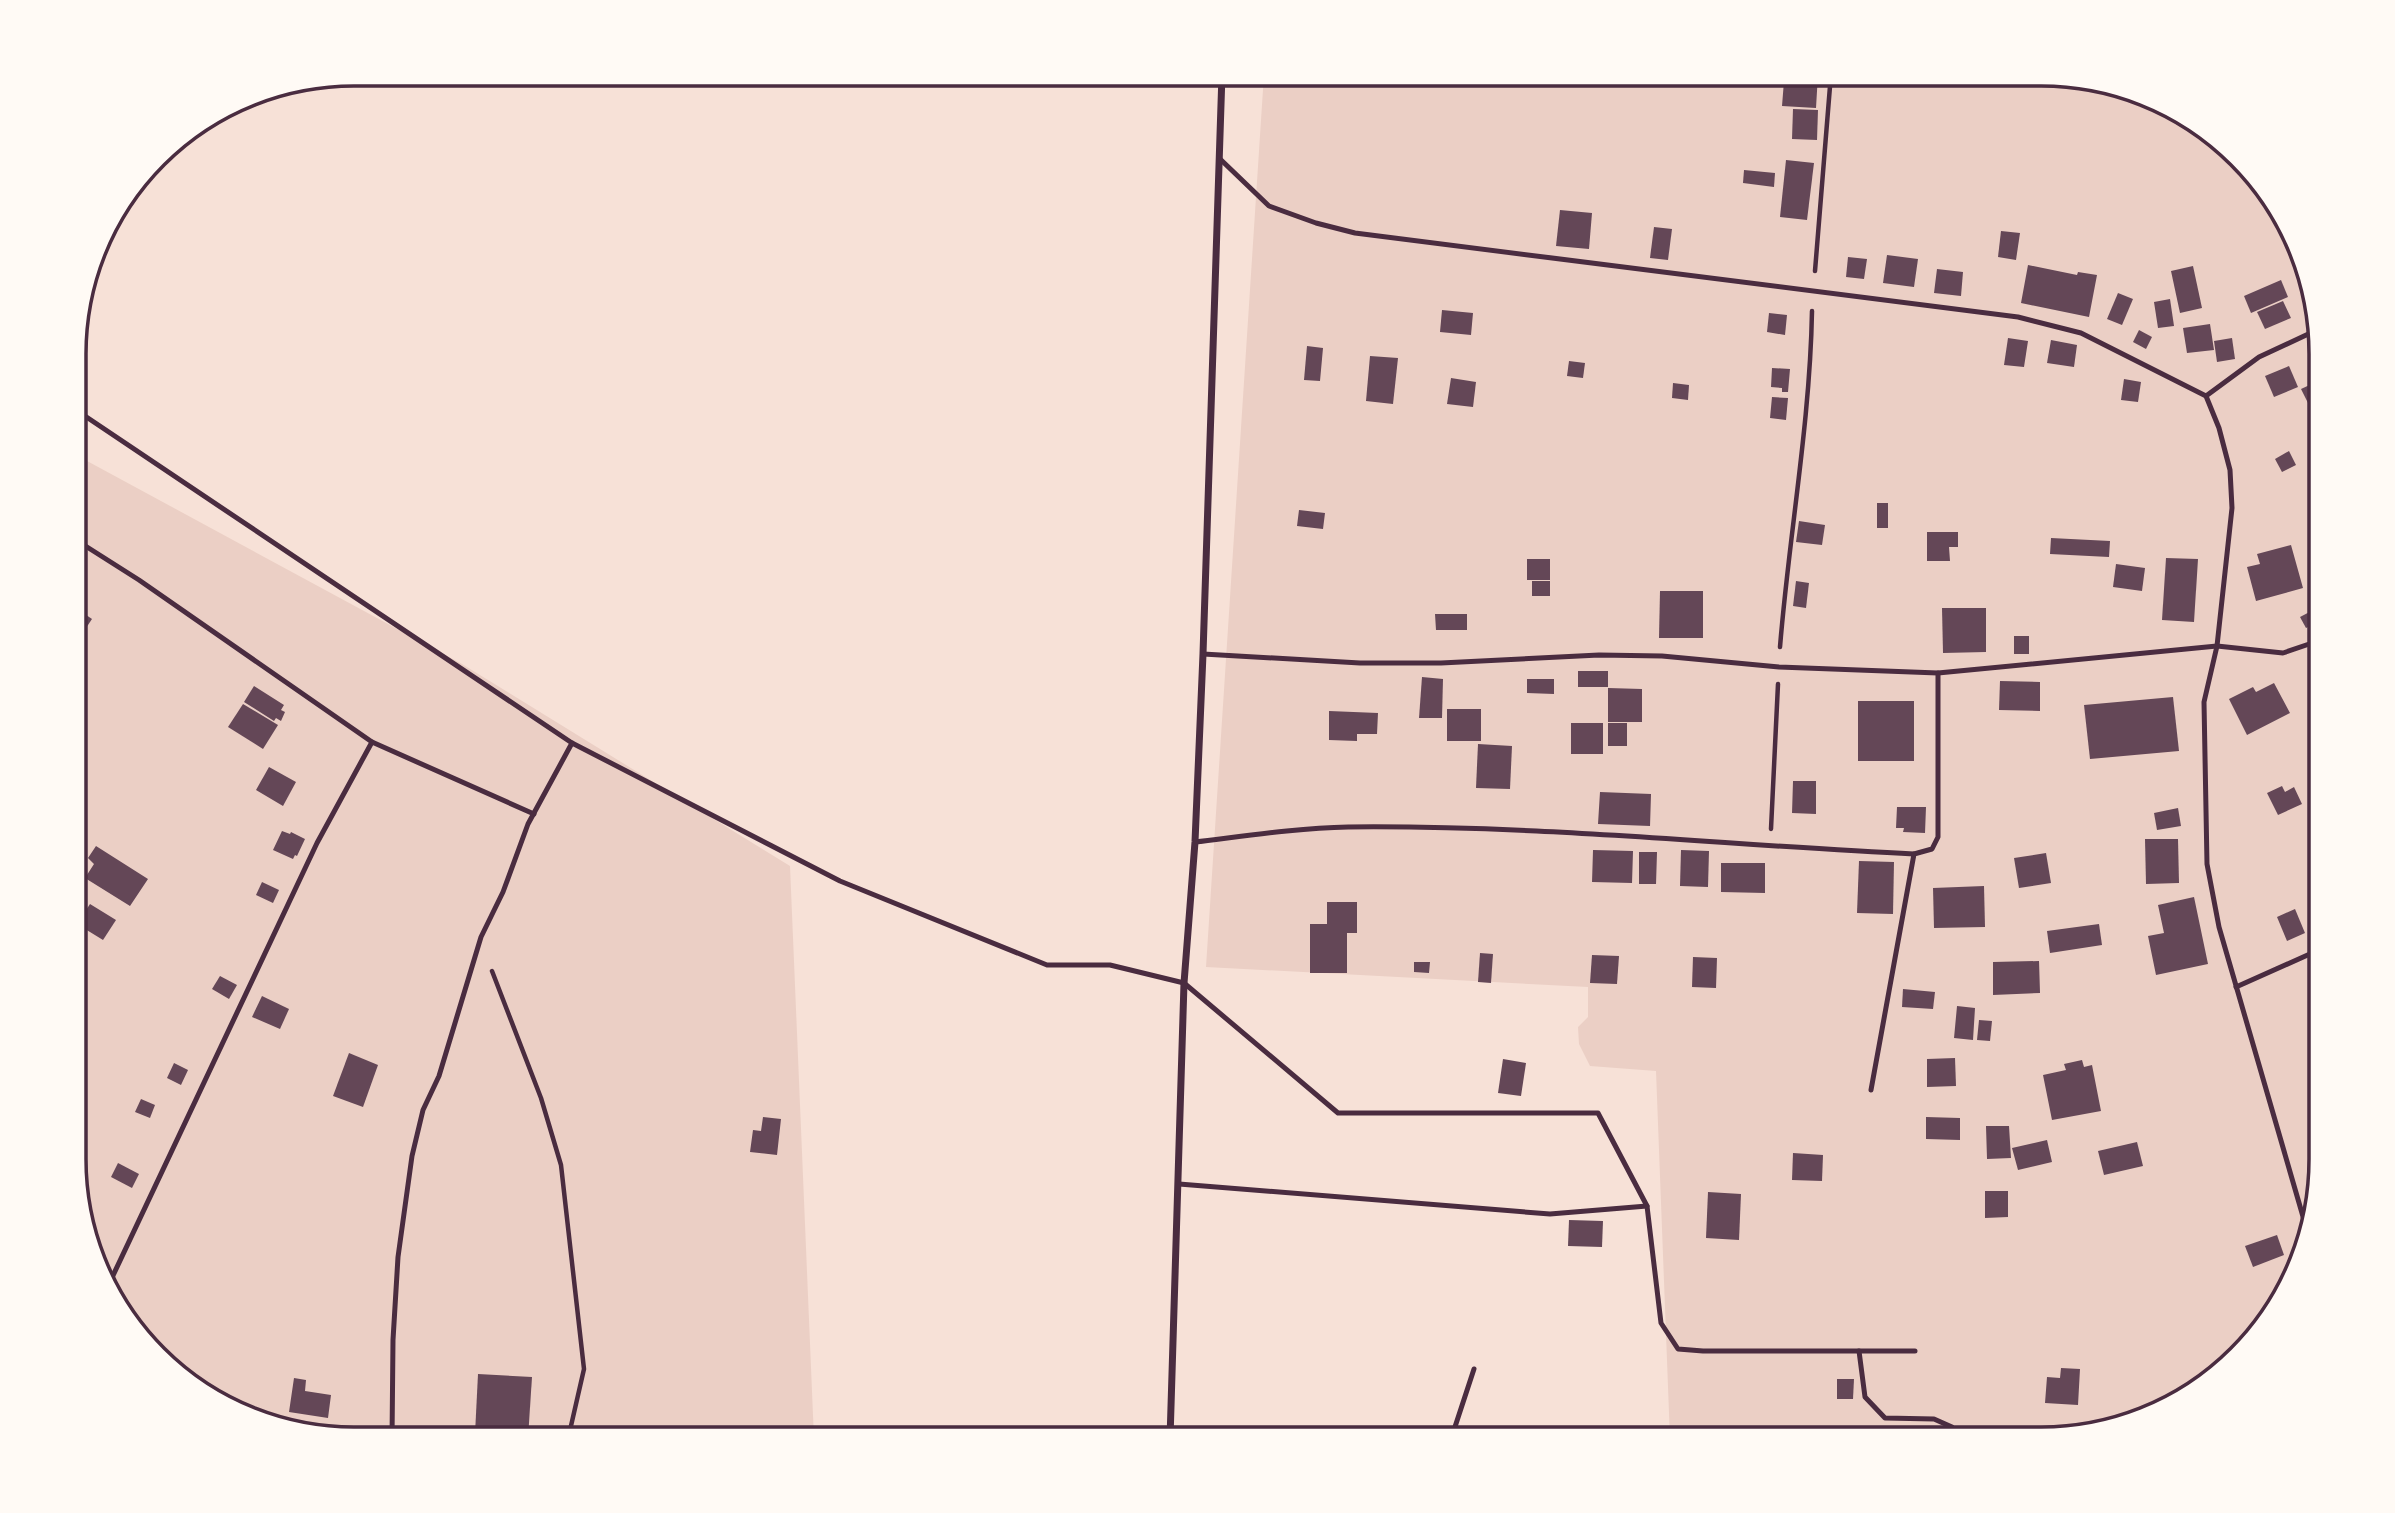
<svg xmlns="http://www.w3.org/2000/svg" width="2395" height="1513" font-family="Arial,sans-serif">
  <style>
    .green { fill: #ebcfc5 }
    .building { fill: #644757 }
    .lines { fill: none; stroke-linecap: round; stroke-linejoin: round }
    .path { stroke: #4a2c40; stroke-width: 4.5 }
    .service { stroke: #4a2c40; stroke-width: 5 }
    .minor { stroke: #4a2c40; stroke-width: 7 }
    .rim { fill: none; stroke: #4a2c40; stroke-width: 3.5 }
  </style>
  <rect width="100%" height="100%" fill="#f7e1d7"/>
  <g class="green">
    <path d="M1264 74H2041L2131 88 2196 121 2284 214 2321 336V1177L2307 1249 2274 1314 2181 1402 2059 1439H1670L1656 1071 1590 1066 1579 1044 1578 1027 1588 1017V987L1206 967Z"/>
    <path d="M76 455 462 664 790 866 814 1439H354L281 1430 199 1392 121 1314 76 1195Z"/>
  </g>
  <g class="building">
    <path d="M1788 74H1818L1816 108 1782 106 1784 81H1788Z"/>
    <path d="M1793 109 1818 110 1817 140 1792 139Z"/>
    <path d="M1786 160 1814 163 1807 220 1780 217Z"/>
    <path d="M1744 170 1775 173 1774 187 1743 183Z"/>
    <path d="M1560 210 1592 213 1589 249 1556 246Z"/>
    <path d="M1654 227 1672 229 1668 260 1650 258Z"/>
    <path d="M2001 231 2020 233 2016 260 1998 257Z"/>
    <path d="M1887 255 1918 259 1914 287 1883 283Z"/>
    <path d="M1848 257 1867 259 1864 279 1846 277Z"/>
    <path d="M2028 265 2077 275 2078 272 2097 275 2089 317 2021 303Z"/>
    <path d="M2193 266 2202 308 2180 313 2171 271Z"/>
    <path d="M1937 269 1963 272 1961 296 1934 293Z"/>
    <path d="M2281 280 2288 297 2251 313 2244 296Z"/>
    <path d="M2118 293 2133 299 2122 325 2107 319Z"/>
    <path d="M2170 299 2174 326 2158 328 2154 302Z"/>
    <path d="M2283 301 2291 318 2265 329 2257 312Z"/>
    <path d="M1442 310 1473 313 1471 335 1440 332Z"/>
    <path d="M1769 313 1787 315 1785 335 1767 332Z"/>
    <path d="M2210 324 2214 350 2187 353 2183 328Z"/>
    <path d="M2139 330 2152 337 2146 349 2133 342Z"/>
    <path d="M2008 338 2028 341 2024 367 2004 365Z"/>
    <path d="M2232 338 2235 359 2217 362 2214 341Z"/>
    <path d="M2051 340 2077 345 2074 367 2047 363Z"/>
    <path d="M1307 346 1323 348 1320 381 1304 380Z"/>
    <path d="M1370 356 1398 358 1393 404 1366 401Z"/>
    <path d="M1569 361 1585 363 1583 378 1567 376Z"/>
    <path d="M2289 366 2298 387 2274 397 2265 376Z"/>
    <path d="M1772 368 1790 369 1788 392H1782V388L1771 387Z"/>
    <path d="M1451 378 1476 382 1473 407 1447 404Z"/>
    <path d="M2124 379 2141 382 2138 402 2121 400Z"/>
    <path d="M2316 382 2321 393V405L2311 409 2301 389Z"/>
    <path d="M1673 383 1689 385 1688 400 1672 398Z"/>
    <path d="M1772 397 1788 398 1786 420 1770 418Z"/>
    <path d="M2289 451 2296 465 2282 472 2275 459Z"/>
    <rect x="1877" y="503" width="11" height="25"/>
    <path d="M1299 510 1325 513 1323 529 1297 526Z"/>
    <path d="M1799 521 1825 525 1822 545 1796 542Z"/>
    <path d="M1927 532H1958V547H1949L1950 561H1927Z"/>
    <path d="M2051 538 2110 541 2109 557 2050 554Z"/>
    <path d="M2291 545 2303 588 2256 601 2247 567 2260 564 2257 554Z"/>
    <path d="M2166 558 2198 559 2194 622 2162 620Z"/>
    <rect x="1527" y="559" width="23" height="21"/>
    <path d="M2116 564 2145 568 2142 591 2113 587Z"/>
    <rect x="1532" y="581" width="18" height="15"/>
    <path d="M1796 581 1809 583 1806 608 1793 606Z"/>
    <path d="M1660 591H1703V638H1659Z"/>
    <path d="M2321 606V621L2306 628 2300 617Z"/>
    <path d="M76 608 92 619 78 640 76 638Z"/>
    <path d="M1942 608H1986V652L1943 653Z"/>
    <path d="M1435 614H1467V630H1436Z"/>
    <rect x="2014" y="636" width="15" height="18"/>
    <rect x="1578" y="671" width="30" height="16"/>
    <path d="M1422 677 1443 679 1442 718H1419Z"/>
    <path d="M1527 679H1554V694L1527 693Z"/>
    <path d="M2000 681 2040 682V711L1999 710Z"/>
    <path d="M2274 683 2290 713 2247 735 2229 699 2253 687 2256 692Z"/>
    <path d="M254 686 284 705 281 710 285 712 281 721 276 718 274 721 244 702Z"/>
    <path d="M1608 688 1642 689V722H1608Z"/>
    <path d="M2173 697 2179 751 2090 759 2084 705Z"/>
    <rect x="1858" y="701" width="56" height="60"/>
    <path d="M243 704 278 725 263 749 228 727Z"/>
    <rect x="1447" y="709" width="34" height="32"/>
    <path d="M1329 711 1378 713 1377 734H1357V741L1329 740Z"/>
    <rect x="1571" y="723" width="32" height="31"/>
    <rect x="1608" y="723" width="19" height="23"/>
    <path d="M1478 744 1512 746 1510 789 1476 788Z"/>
    <path d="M269 767 296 782 283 806 256 790Z"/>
    <path d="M1793 781H1816V814L1792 813Z"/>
    <path d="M2282 786 2285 792 2294 787 2302 804 2278 815 2267 793Z"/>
    <path d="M1600 792 1651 794 1650 826 1598 824Z"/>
    <path d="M1897 807H1926L1925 833 1903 832 1904 828H1896Z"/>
    <path d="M2178 808 2181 826 2157 830 2154 813Z"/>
    <path d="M282 831 290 834 291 832 305 839 297 856 295 855 293 859 273 850Z"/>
    <path d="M2145 839H2178L2179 883 2146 884Z"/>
    <path d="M96 846 148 879 130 906 85 878 94 864 88 858Z"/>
    <path d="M1593 850 1633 851 1632 883 1592 882Z"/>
    <path d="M1681 850 1709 851 1708 887 1680 886Z"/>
    <path d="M1639 852H1657L1656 884H1639Z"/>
    <path d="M2046 853 2051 883 2019 888 2014 858Z"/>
    <path d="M1859 861 1894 862 1893 914 1857 913Z"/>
    <path d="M1721 863H1765V893L1721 892Z"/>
    <path d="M262 882 279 890 273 903 256 895Z"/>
    <path d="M1984 886 1985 927 1934 928 1933 888Z"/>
    <path d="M2194 897 2208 964 2156 975 2148 936 2164 933 2158 905Z"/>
    <path d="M1327 902H1357V933H1347V973H1310V924H1327Z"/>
    <path d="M90 904 116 920 103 940 77 924Z"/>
    <path d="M2295 909 2305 933 2287 941 2277 917Z"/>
    <path d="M2099 924 2102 945 2050 953 2047 931Z"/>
    <path d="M1480 953 1493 954 1491 983 1478 982Z"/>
    <path d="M1592 955 1619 956 1617 984 1590 983Z"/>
    <path d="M1693 957 1717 958 1716 988 1692 987Z"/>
    <path d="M2039 961 2040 993 1993 995V962Z"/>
    <path d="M1414 962H1430L1429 973 1414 972Z"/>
    <path d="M220 976 237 985 229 999 212 989Z"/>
    <path d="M2321 977V1002L2318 1004 2308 982Z"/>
    <path d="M1903 989 1935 992 1933 1009 1902 1007Z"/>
    <path d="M262 996 289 1009 280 1029 252 1017Z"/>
    <path d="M1957 1006 1975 1008 1973 1040 1954 1038Z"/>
    <path d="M1979 1020 1992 1021 1990 1041 1977 1040Z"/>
    <path d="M349 1053 378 1065 363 1107 333 1096Z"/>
    <path d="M1955 1058 1956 1086 1927 1087V1059Z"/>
    <path d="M1503 1059 1526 1063 1521 1096 1498 1093Z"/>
    <path d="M2082 1060 2084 1067 2092 1065 2101 1111 2052 1120 2043 1075 2066 1070 2064 1064Z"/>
    <path d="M174 1063 188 1070 181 1085 167 1078Z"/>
    <path d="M141 1099 155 1105 150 1118 135 1112Z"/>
    <path d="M763 1117 781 1119 777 1155 750 1152 753 1130 761 1131Z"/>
    <path d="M1926 1117 1960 1118V1140L1926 1139Z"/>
    <path d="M1986 1126H2009L2011 1158 1987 1159Z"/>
    <path d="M2047 1140 2052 1162 2018 1170 2012 1148Z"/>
    <path d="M2137 1142 2143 1166 2104 1175 2098 1151Z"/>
    <path d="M1793 1153 1823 1155 1822 1181 1792 1180Z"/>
    <path d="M118 1163 139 1174 132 1188 111 1177Z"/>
    <path d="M1985 1191H2008V1217L1985 1218Z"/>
    <path d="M1708 1192 1741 1194 1739 1240 1706 1238Z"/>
    <path d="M1569 1220 1603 1221 1602 1247 1568 1246Z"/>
    <path d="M2277 1235 2284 1255 2253 1267 2245 1246Z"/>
    <path d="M2061 1368 2080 1369 2078 1405 2045 1403 2047 1377 2060 1378Z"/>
    <path d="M478 1374 532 1377 528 1438 475 1434Z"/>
    <path d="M294 1378 306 1380 305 1391 331 1395 328 1418 289 1412Z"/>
    <path d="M1837 1379H1854L1853 1399H1837Z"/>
  </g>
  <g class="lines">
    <g class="path">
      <path d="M1815 271 1831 74"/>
      <path d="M1780 647C1789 535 1810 424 1812 311"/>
      <path d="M1771 829 1778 684"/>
      <path d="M492 971 541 1098 561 1165 584 1369 568 1439"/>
    </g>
    <g class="service">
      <path d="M1219 158 1269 206 1316 223 1355 233 2018 317 2081 333 2206 396 2219 428 2230 470 2232 508 2217 646 2204 702 2207 864 2219 927 2304 1220 2305 1252"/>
      <path d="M2206 396 2259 357 2319 329"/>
      <path d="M76 410 572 743 840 881 1047 965H1110L1184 983 1338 1113H1598L1647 1206"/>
      <path d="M76 540 139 580 372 742 534 814"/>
      <path d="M1203 654 1360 663H1441L1599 655 1662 656 1779 667 1938 673 2217 646 2283 653 2321 640"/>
      <path d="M1195 842C1245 836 1297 828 1348 827 1537 825 1725 845 1914 854"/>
      <path d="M2236 987 2321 949"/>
      <path d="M1871 1090 1914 854 1932 849 1938 837V673"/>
      <path d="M1179 1184 1550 1214 1647 1206 1661 1323 1678 1349 1703 1351H1915"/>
      <path d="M109 1284 317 843 372 742"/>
      <path d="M1859 1351 1865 1397 1885 1418 1934 1419 1952 1427 1957 1439"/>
      <path d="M706 1438 748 1439"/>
      <path d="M392 1439 393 1340 398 1257 412 1156 423 1110 439 1076 481 937 503 892 528 824 572 743"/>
      <path d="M1451 1439 1474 1369"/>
      <path d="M2026 1439 2066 1437"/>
    </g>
    <path class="minor" d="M1170 1439 1184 983 1195 842 1203 654 1222 74"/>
  </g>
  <path d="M0 0H2395V1513H0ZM354 86H2041A268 268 0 0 1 2309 354V1159A268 268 0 0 1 2041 1427H354A268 268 0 0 1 86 1159V354A268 268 0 0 1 354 86Z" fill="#fffaf5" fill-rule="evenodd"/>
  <path class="rim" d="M354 86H2041A268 268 0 0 1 2309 354V1159A268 268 0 0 1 2041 1427H354A268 268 0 0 1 86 1159V354A268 268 0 0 1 354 86Z"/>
</svg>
